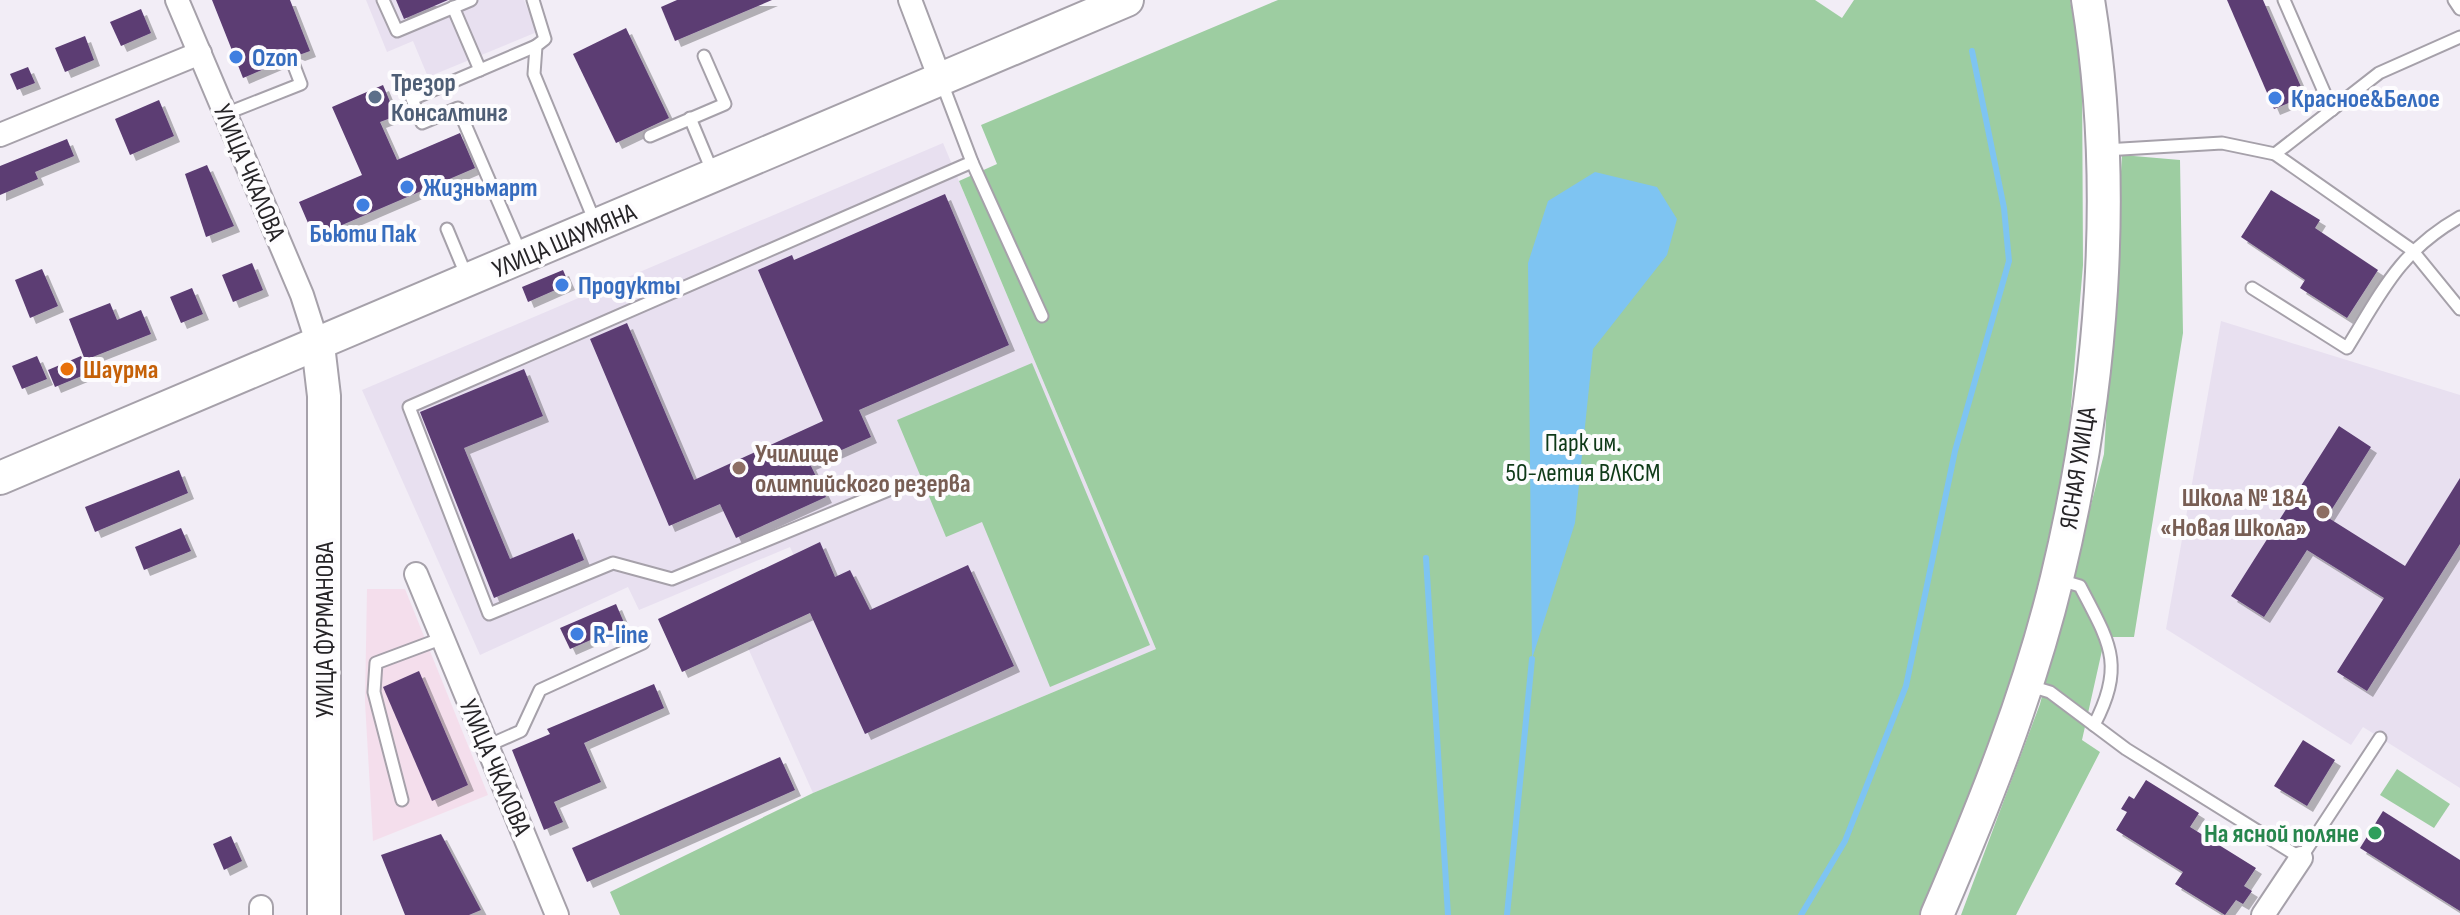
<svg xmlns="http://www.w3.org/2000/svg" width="2460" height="915" font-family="'Sofia Sans Condensed',sans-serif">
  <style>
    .industrial { fill: #f4deec }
    .built { fill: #e8e0f0 }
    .green { fill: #9dcda1 }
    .water { fill: #7ec4f2 }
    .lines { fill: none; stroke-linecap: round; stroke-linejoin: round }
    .stream { stroke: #7ec4f2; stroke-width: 6 }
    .building { fill: #5b3c73; filter: url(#shadow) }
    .lane-casing { stroke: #a6a1aa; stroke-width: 15 }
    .street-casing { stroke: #a6a1aa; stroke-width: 26 }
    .secondary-casing { stroke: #a6a1aa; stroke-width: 36 }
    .lane { stroke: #fff; stroke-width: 11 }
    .street { stroke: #fff; stroke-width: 22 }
    .secondary { stroke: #fff; stroke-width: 32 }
    .shop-dot { fill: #3f7fe0; stroke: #fdfcfe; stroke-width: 3 }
    .service-dot { fill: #5c6f8a; stroke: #fdfcfe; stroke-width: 3 }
    .food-dot { fill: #e8710a; stroke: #fdfcfe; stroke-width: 3 }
    .education-dot { fill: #8d6e63; stroke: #fdfcfe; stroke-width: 3 }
    .leisure-dot { fill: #2e9e5b; stroke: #fdfcfe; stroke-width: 3 }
    .labels { text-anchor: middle; stroke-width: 8; stroke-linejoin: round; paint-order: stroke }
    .shop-label { font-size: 26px; font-weight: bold; fill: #366cbe; stroke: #fdfcfe; text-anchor: start }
    .service-label { font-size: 26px; font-weight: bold; fill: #4e5e75; stroke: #fdfcfe; text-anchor: start }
    .street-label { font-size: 26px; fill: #262427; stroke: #fdfcfe }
    .food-label { font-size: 26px; font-weight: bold; fill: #c56008; stroke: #fdfcfe; text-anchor: start }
    .park-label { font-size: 26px; fill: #0f3a18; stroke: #fdfcfe }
    .education-label { font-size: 26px; font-weight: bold; fill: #785e54; stroke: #fdfcfe; text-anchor: start }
    .leisure-label { font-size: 26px; font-weight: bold; fill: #27864d; stroke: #fdfcfe; text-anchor: end }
  </style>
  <defs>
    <filter id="shadow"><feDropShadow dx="6" dy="6" stdDeviation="0" flood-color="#0004"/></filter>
  </defs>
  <rect width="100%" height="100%" fill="#f2edf6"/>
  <path class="industrial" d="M367 589H405L488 795 373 841 365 702Z"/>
  <g class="built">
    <path d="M366 0H524L537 32 428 77 413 41 387 52Z"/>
    <path d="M943 143 1156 649 813 793 748 648 821 614 790 547 639 610 628 587 480 655 362 390Z"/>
    <path d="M2221 321 2460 395V788L2363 727 2351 745 2166 629Z"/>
  </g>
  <g class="green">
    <path d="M1278 0H1815L1842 18 1854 0H2070L2082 65 2083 265 2067 453 2022 658 1940 872 1920 915H620L610 892 813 793 1156 649 959 181 997 164 981 125Z"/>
    <path d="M2122 155 2180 160 2183 333 2134 637H2105L2082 740 2100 752 2016 915H1961L2040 704 2104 454Z"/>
    <path d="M1032 363 1150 645 1050 687 982 522 946 537 897 420Z"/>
    <path d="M2397 769 2450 804 2434 828 2380 795Z"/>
  </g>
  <path class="water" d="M1595 172 1657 187 1677 219 1667 255 1593 349 1575 523 1532 659 1528 263 1548 201Z"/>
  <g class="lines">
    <g class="stream">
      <path d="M1426 558 1448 915"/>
      <path d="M1507 915 1532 659"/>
      <path d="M1801 915 1845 841 1906 686 1955 451 2009 261 2004 208 1972 51"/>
    </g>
  </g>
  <g class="building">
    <path d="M212 0H290L310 51 299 55 287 50 283 61 243 78Z"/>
    <path d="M396 0H448L404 19Z"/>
    <path d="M677 0H772L675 41 661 7Z"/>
    <path d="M2227 0H2263L2305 96 2274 109Z"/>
    <path d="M141 9 151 33 121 46 110 22Z"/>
    <path d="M626 28 669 118 616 143 573 54Z"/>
    <path d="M85 36 94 60 65 72 55 48Z"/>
    <path d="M28 67 35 83 17 90 10 74Z"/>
    <path d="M383 85 396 116 380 122 397 160 460 133 475 168 314 237 299 202 362 175 332 107Z"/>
    <path d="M159 100 174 136 130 155 115 119Z"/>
    <path d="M67 139 74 156 35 172 38 179 0 195V166Z"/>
    <path d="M207 165 234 226 206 237 185 174Z"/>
    <path d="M2271 190 2320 220 2315 228 2378 270 2347 318 2300 288 2305 280 2241 237Z"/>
    <path d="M945 194 1009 345 859 410 871 437 810 464 826 497 736 538 720 504 669 526 590 339 627 323 694 480 823 421 758 270 792 255 794 260Z"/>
    <path d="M252 263 263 290 233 302 222 275Z"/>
    <path d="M42 269 58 306 30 318 15 280Z"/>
    <path d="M563 270 569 284 528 302 522 287Z"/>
    <path d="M192 288 203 314 181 323 170 297Z"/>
    <path d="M110 303 117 320 141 310 151 334 85 360 69 319Z"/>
    <path d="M37 356 47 379 22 389 12 366Z"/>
    <path d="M81 356 89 373 55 387 48 370Z"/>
    <path d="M524 369 543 416 464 448 510 559 573 533 584 560 494 598 420 412Z"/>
    <path d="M2339 426 2371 447 2327 517 2405 566 2460 478V544L2367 691 2337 672 2384 598 2307 550 2264 617 2231 596Z"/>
    <path d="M179 470 188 493 95 532 85 507Z"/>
    <path d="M181 528 191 551 144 570 135 547Z"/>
    <path d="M820 542 835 577 850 570 870 610 968 565 1014 666 865 734 810 613 682 672 658 619Z"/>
    <path d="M616 604 625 625 570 649 560 628Z"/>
    <path d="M419 671 468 785 432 801 383 687Z"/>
    <path d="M654 684 664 708 584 743 601 782 554 802 563 822 544 830 512 750 550 734 547 729Z"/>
    <path d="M2303 740 2335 760 2307 806 2274 786Z"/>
    <path d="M780 757 795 790 587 882 572 848Z"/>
    <path d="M2146 780 2199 813 2190 827 2256 868 2244 886 2252 891 2243 904 2236 900 2225 915 2175 884 2183 872 2116 830 2127 812 2121 809 2129 796 2134 799Z"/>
    <path d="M2383 811 2460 860V911L2360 848Z"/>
    <path d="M441 834 481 910 469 915H405L381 855Z"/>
    <path d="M231 836 242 861 224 870 213 844Z"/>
  </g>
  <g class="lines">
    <g class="lane-casing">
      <g id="lane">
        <path d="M383 0 397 31 471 0"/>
        <path d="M533 0 545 39 536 46 534 74 595 222"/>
        <path d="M2284 0 2332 110"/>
        <path d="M2454 0 2460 9"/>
        <path d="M453 7 480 70"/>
        <path d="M225 114 301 84 291 58"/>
        <path d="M690 118 713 173"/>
        <path d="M650 136 725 104 704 56"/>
        <path d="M2105 150 2222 143 2275 154 2412 250 2460 309"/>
        <path d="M2275 154 2379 73 2460 37"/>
        <path d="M972 162 1042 316"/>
        <path d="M447 229 467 277"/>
        <path d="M521 254 458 108 422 123 412 99 536 46"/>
        <path d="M2252 288 2347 348C2382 291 2400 251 2460 217"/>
        <path d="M896 487 672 579 613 563 489 614 409 407 972 162 942 83"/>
        <path d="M2060 580 2080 586C2109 642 2126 664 2094 725"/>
        <path d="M2030 686 2050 692 2126 749 2301 858 2380 738"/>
        <path d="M487 746 521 731 540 690 643 643"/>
        <path d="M402 800 374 692 376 663 443 638"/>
      </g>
    </g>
    <g class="street-casing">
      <g id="street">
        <path d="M177 0 302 295 318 345"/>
        <path d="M910 0 940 79"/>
        <path d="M0 135 200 53"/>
        <path d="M416 574 557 915"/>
        <path d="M261 907V915"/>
        <path d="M2263 915 2301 858"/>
      </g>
    </g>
    <g class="secondary-casing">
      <g id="secondary">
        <path d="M318 345 324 396V915"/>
        <path d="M0 478 1127 0"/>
        <path d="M1937 915C1984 806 2029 694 2057 578 2102 392 2119 189 2088 0"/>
      </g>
    </g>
    <use href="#lane" class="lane"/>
    <use href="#street" class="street"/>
    <use href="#secondary" class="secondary"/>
  </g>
  <g class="shop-dot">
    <circle cx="236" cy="57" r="8"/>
    <circle cx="2275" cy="98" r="8"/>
    <circle cx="407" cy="187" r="8"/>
    <circle cx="363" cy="205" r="8"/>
    <circle cx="562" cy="285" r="8"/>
    <circle cx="577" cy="634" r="8"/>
  </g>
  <circle class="service-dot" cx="375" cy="97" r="8"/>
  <circle class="food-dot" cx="67" cy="369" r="8"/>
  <g class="education-dot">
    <circle cx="739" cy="468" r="8"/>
    <circle cx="2323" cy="512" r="8"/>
  </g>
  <circle class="leisure-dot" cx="2375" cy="833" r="8"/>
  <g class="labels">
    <g class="shop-label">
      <text x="252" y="66">Ozon</text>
      <text x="2291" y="107">Красное&amp;Белое</text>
      <text x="423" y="196">Жизньмарт</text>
      <text x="363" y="242" text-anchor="middle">Бьюти Пак</text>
      <text x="578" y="294">Продукты</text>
      <text x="593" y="643">R-line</text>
    </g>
    <g class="service-label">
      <text x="391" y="91">Трезор<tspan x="391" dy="30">Консалтинг</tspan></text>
    </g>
    <g class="street-label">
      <text transform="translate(250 172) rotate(67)" y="9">УЛИЦА ЧКАЛОВА</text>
      <text transform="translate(564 240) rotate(-23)" y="9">УЛИЦА ШАУМЯНА</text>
      <text transform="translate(2077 468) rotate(-81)" y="9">ЯСНАЯ УЛИЦА</text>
      <text transform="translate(324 630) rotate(-90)" y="9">УЛИЦА ФУРМАНОВА</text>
      <text transform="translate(496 767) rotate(67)" y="9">УЛИЦА ЧКАЛОВА</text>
    </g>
    <g class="food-label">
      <text x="83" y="378">Шаурма</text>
    </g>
    <g class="park-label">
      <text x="1583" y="451">Парк им.<tspan x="1583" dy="30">50-летия ВЛКСМ</tspan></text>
    </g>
    <g class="education-label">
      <text x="755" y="462">Училище<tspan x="755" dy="30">олимпийского резерва</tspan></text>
      <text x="2307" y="506" text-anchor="end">Школа № 184<tspan x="2307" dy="30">«Новая Школа»</tspan></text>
    </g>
    <g class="leisure-label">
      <text x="2359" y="842">На ясной поляне</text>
    </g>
  </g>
</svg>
